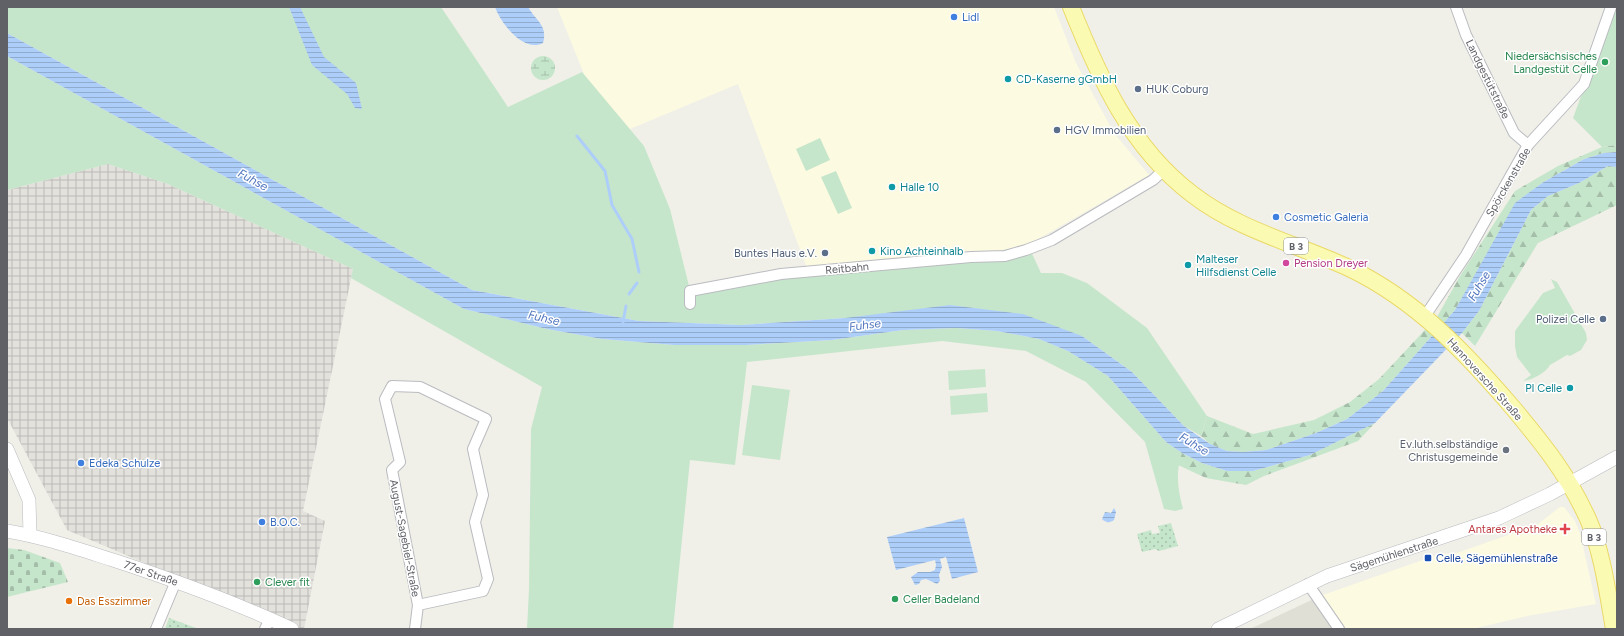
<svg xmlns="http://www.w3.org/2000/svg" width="1624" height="636" font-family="Figtree,sans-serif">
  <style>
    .commercial { fill: #fcfae1 }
    .industrial { fill: url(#industrial-grid) }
    .education { fill: #e0dfd6 }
    .grass { fill: #c6e6cb }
    .forest { fill: url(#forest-firs) }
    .wetland { fill: url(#wetland-marsh) }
    .cemetery { fill: url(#cemetery-stones) }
    .park { fill: url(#park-dots) }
    .water { fill: url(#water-rules) }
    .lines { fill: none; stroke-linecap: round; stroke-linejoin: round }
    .stream { stroke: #aecefa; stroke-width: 3 }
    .minor-casing { stroke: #babbc0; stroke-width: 12 }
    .tertiary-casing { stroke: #babbc0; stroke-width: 14 }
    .primary-casing { stroke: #ead967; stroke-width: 18 }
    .minor { stroke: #fff; stroke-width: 10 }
    .tertiary { stroke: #fff; stroke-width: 13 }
    .primary { stroke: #fbfab3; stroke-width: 16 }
    .shop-dot { fill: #3f7fe0; stroke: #fff; stroke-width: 1.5 }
    .leisure-dot { fill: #2e9e5b; stroke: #fff; stroke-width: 1.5 }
    .culture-dot { fill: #0f9aa8; stroke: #fff; stroke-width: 1.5 }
    .service-dot { fill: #5c6f8a; stroke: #fff; stroke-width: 1.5 }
    .hotel-dot { fill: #d1479c; stroke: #fff; stroke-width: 1.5 }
    .worship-dot { fill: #6b7280; stroke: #fff; stroke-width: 1.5 }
    .health-dot { fill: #e0444e; stroke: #fff; stroke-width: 1.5 }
    .transit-dot { fill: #1a4fb4; stroke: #fff; stroke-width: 1.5 }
    .food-dot { fill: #e8710a; stroke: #fff; stroke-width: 1.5 }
    .labels { text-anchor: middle; stroke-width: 3; stroke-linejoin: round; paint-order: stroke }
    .shield { fill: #fff; stroke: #8f9095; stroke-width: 1 }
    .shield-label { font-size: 10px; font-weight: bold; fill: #5f6167 }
    .shop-label { font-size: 11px; fill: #366cbe; stroke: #fff; text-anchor: start }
    .leisure-label { font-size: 11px; fill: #27864d; stroke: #fff; text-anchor: start }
    .culture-label { font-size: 11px; fill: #0d838f; stroke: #fff; text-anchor: start }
    .street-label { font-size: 11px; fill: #5f6167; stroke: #fff }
    .service-label { font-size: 11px; fill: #4e5e75; stroke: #fff; text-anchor: start }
    .hotel-label { font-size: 11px; fill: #b23c85; stroke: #fff; text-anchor: start }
    .worship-label { font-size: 11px; fill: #5b616d; stroke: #fff; text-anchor: end }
    .health-label { font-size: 11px; fill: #be3a42; stroke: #fff; text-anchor: end }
    .transit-label { font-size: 11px; fill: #164399; stroke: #fff; text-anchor: start }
    .food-label { font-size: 11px; fill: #c56008; stroke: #fff; text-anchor: start }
    .water-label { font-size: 12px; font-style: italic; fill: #5075be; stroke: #fff }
  </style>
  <defs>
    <pattern id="industrial-grid" width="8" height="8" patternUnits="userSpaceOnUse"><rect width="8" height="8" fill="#e2e1dc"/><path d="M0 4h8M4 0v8" fill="none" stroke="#babab6"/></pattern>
    <pattern id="forest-firs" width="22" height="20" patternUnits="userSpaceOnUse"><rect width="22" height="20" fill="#c6e6cb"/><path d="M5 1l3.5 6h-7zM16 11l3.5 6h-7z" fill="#a4bea9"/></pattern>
    <pattern id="wetland-marsh" width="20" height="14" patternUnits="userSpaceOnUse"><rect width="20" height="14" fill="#c6e6cb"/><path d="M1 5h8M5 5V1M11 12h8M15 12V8" fill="none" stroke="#a4bea9"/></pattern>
    <pattern id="cemetery-stones" width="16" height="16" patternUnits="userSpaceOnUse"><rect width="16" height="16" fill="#c6e6cb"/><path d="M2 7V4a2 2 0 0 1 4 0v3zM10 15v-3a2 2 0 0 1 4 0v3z" fill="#a4bea9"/></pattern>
    <pattern id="park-dots" width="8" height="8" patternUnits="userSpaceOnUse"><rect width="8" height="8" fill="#c6e6cb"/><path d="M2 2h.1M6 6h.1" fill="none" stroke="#a4bea9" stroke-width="1.8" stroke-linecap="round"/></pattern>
    <pattern id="water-rules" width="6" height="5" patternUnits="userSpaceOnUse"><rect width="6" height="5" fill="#aecefa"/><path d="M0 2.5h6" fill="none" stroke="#91abce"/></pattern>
  </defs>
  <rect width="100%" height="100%" fill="#f0f0e8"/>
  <g class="commercial">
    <path d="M557 7H1054L1076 63 1114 133 1149 175 1028 245 971 257 808 271 738 84 630 129 586 79Z"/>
    <path d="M1560 507H1564L1575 521 1580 533 1596 604 1527 616 1472 629H1345L1320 596 1440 554 1457 553 1511 534 1529 531Z"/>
  </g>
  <path class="industrial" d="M108 164 168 184 353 269 303 511 325 521 304 629H300L67 530 7 418V190Z"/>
  <path class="education" d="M1320 596 1345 629H1250Z"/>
  <g class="grass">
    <path d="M7 7H441L508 107 582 72 644 146 670 209 690 290 808 271 971 257 1028 245 1041 273H1062L1087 283 1147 328 1207 416 1201 436 1184 426 1132 372 1082 336 845 318 741 325 639 321 472 290 7 33Z"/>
    <path d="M1614 7H1617V145L1602 147 1573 118Z"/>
    <path d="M7 56 464 309 547 329 602 339 674 345H746L832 340 903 330 956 328 997 331 1039 339 1068 351 1108 376 1166 442 1182 453C1175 474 1178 489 1183 509L1175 511 1164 509 1145 442 1086 382 1026 351 942 341 747 362 735 465 690 460 673 629H527L529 589 531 429 542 387 351 278 353 269 168 184 108 164 7 190Z"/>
    <path d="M820 138 830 160 806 171 796 149Z"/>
    <path d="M836 171 852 208 838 214 821 177Z"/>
    <path d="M1551 279 1557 282 1586 333 1587 340 1581 350 1570 356 1567 355 1550 365C1546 373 1532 380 1523 381L1531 375 1517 357 1515 346V331L1543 293 1555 288Z"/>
    <path d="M985 369 986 387 949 390 948 371Z"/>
    <path d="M752 385 790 390 780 460 742 455Z"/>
    <path d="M987 393 988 412 951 415 950 396Z"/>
  </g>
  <g class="forest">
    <path d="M1617 145V152L1604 153 1584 159 1542 183 1516 203 1455 310 1383 391 1347 419 1316 433 1266 450 1243 452 1227 451 1210 444 1201 436 1207 416 1253 434 1314 420 1350 402 1379 379 1437 317 1460 276 1515 191 1558 166 1602 147Z"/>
    <path d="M1608 166 1617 167V205L1538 243 1475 346 1462 333 1479 311 1531 210 1548 196 1579 183Z"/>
    <path d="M1375 423 1358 441 1264 476 1246 485 1206 478 1178 465 1182 453 1202 463 1227 471H1253L1310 455Z"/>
  </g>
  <circle class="wetland" cx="543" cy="68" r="12"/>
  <path class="cemetery" d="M7 548 24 550 60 563 68 582 7 597Z"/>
  <g class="park">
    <path d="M1171 523 1178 546 1159 551 1155 549 1142 552 1137 534 1151 530 1152 534 1160 533 1158 526Z"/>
    <path d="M169 618 199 629H165Z"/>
  </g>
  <g class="water">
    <path d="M289 7H300L324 57 356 83 362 109 355 108 347 94 312 65Z"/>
    <path d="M495 7H528C536 21 548 25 543 43 524 53 501 24 495 7Z"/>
    <path d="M7 33 472 290 639 321 741 325 845 318 950 305 1023 314 1082 336 1132 372 1184 426 1210 444 1227 451 1243 452 1266 450 1316 433 1347 419 1383 391 1455 310 1515 203 1542 183 1584 159 1604 153 1617 152V167L1608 166 1579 183 1548 196 1531 210 1479 311 1462 333 1375 423 1310 455 1253 471H1227L1202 463 1182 453 1166 442 1108 376 1068 351 1039 339 997 331 956 328 903 330 832 340 746 345H674L602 339 547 329 464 309 7 56Z"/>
    <path d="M1114 508 1116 512 1114 520C1110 523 1106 523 1102 519L1105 512 1111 513Z"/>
    <path d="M964 518 978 572 952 579 946 557 940 559 942 567 939 575 940 581 937 584 926 579 921 580 919 584 915 585 911 577 918 572H930L935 570 936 565 935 560 896 570 887 537Z"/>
  </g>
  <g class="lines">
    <g class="stream">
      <path d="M577 136 605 171 612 205 632 239 639 272"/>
      <path d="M629 294 637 283"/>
      <path d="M623 322 626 306"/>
    </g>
    <g class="minor-casing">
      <g id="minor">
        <path d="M1456 7 1466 35 1514 133 1528 145"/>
        <path d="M690 304V291L781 274 971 257 1005 256 1026 250 1052 240 1153 180 1164 170"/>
        <path d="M1425 316 1466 255 1528 145 1584 84 1611 7"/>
        <path d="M1308 584 1339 629"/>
        <path d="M156 629 176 581"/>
        <path d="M265 629 270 619"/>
        <path d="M415 629 418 605 392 470 400 462 385 399 392 386 420 387 486 419 473 449 483 495 475 522 488 579 483 591 418 605"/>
      </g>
    </g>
    <g class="tertiary-casing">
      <g id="tertiary">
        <path d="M7 449 29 500 30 534"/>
        <path d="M7 531C43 537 78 549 113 560 174 580 234 602 292 629"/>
        <path d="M1218 629 1327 576 1499 518 1550 494 1617 457"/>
      </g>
    </g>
    <g class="primary-casing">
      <path id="primary" d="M1071 7C1099 77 1130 147 1192 194 1238 230 1297 244 1349 268 1416 300 1466 353 1513 408 1544 445 1568 475 1588 519 1602 550 1608 595 1614 629"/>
    </g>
    <use href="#minor" class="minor"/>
    <use href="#tertiary" class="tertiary"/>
    <use href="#primary" class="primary"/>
  </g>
  <g class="shop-dot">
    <circle cx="954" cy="17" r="4"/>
    <circle cx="1276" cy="217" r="4"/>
    <circle cx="81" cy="463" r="4"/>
    <circle cx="262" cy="522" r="4"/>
  </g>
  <g class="leisure-dot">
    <circle cx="1605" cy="62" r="4"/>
    <circle cx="257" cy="582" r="4"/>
    <circle cx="895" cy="599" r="4"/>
  </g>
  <g class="culture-dot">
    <circle cx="1008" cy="79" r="4"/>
    <circle cx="892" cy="187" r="4"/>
    <circle cx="872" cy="251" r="4"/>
    <circle cx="1188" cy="265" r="4"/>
    <circle cx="1570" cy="388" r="4"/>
  </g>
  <g class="service-dot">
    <circle cx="1138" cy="89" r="4"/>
    <circle cx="1057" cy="130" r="4"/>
    <circle cx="825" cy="253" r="4"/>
    <circle cx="1603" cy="319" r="4"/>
  </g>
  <circle class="hotel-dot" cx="1286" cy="263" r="4"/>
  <circle class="worship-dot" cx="1506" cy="450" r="4"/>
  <path class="health-dot" d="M1563 523h4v4h4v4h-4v4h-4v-4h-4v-4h4z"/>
  <rect class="transit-dot" x="1424" y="554" width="8" height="8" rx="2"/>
  <circle class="food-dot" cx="69" cy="601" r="4"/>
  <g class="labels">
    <g class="shield">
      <rect x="1284" y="238" width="24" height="16" rx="3"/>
      <rect x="1582" y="529" width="24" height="16" rx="3"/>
    </g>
    <g class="shield-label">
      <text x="1296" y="250">B 3</text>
      <text x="1594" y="541">B 3</text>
    </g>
    <g class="shop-label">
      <text x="962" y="21">Lidl</text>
      <text x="1284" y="221">Cosmetic Galeria</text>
      <text x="89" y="467">Edeka Schulze</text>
      <text x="270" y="526">B.O.C.</text>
    </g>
    <g class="leisure-label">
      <text x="1597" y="60" text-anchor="end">Niedersächsisches<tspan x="1597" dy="13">Landgestüt Celle</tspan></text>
      <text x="265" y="586">Clever fit</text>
      <text x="903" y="603">Celler Badeland</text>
    </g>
    <g class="culture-label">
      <text x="1016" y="83">CD-Kaserne gGmbH</text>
      <text x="900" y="191">Halle 10</text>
      <text x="880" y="255">Kino Achteinhalb</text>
      <text x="1196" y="263">Malteser<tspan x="1196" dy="13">Hilfsdienst Celle</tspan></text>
      <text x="1562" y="392" text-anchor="end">PI Celle</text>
    </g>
    <g class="street-label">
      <text transform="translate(1488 79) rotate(64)" y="4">Landgestütstraße</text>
      <text transform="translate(1508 182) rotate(-60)" y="4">Spörckenstraße</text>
      <text transform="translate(847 268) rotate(-5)" y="4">Reitbahn</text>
      <text transform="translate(1485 379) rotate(48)" y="4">Hannoversche Straße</text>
      <text transform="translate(405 538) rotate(79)" y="4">August-Sagebiel-Straße</text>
      <text transform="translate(1394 554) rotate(-18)" y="4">Sägemühlenstraße</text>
      <text transform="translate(151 573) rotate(19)" y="4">77er Straße</text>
    </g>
    <g class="service-label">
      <text x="1146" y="93">HUK Coburg</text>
      <text x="1065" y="134">HGV Immobilien</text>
      <text x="817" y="257" text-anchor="end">Buntes Haus e.V.</text>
      <text x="1595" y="323" text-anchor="end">Polizei Celle</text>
    </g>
    <g class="hotel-label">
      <text x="1294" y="267">Pension Dreyer</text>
    </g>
    <g class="worship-label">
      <text x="1498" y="448">Ev.luth.selbständige<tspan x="1498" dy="13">Christusgemeinde</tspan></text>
    </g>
    <g class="health-label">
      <text x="1557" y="533">Antares Apotheke</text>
    </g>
    <g class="transit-label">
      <text x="1436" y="562">Celle, Sägemühlenstraße</text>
    </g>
    <g class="food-label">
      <text x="77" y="605">Das Esszimmer</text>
    </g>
    <g class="water-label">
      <text transform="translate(253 180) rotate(29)" y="4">Fuhse</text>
      <text transform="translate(1479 286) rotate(-59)" y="4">Fuhse</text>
      <text transform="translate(544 318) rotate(13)" y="4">Fuhse</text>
      <text transform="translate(865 325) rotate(-7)" y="4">Fuhse</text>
      <text transform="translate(1194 444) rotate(31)" y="4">Fuhse</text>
    </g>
  </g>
  <rect width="1624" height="636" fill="none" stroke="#5f6167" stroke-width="16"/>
</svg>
